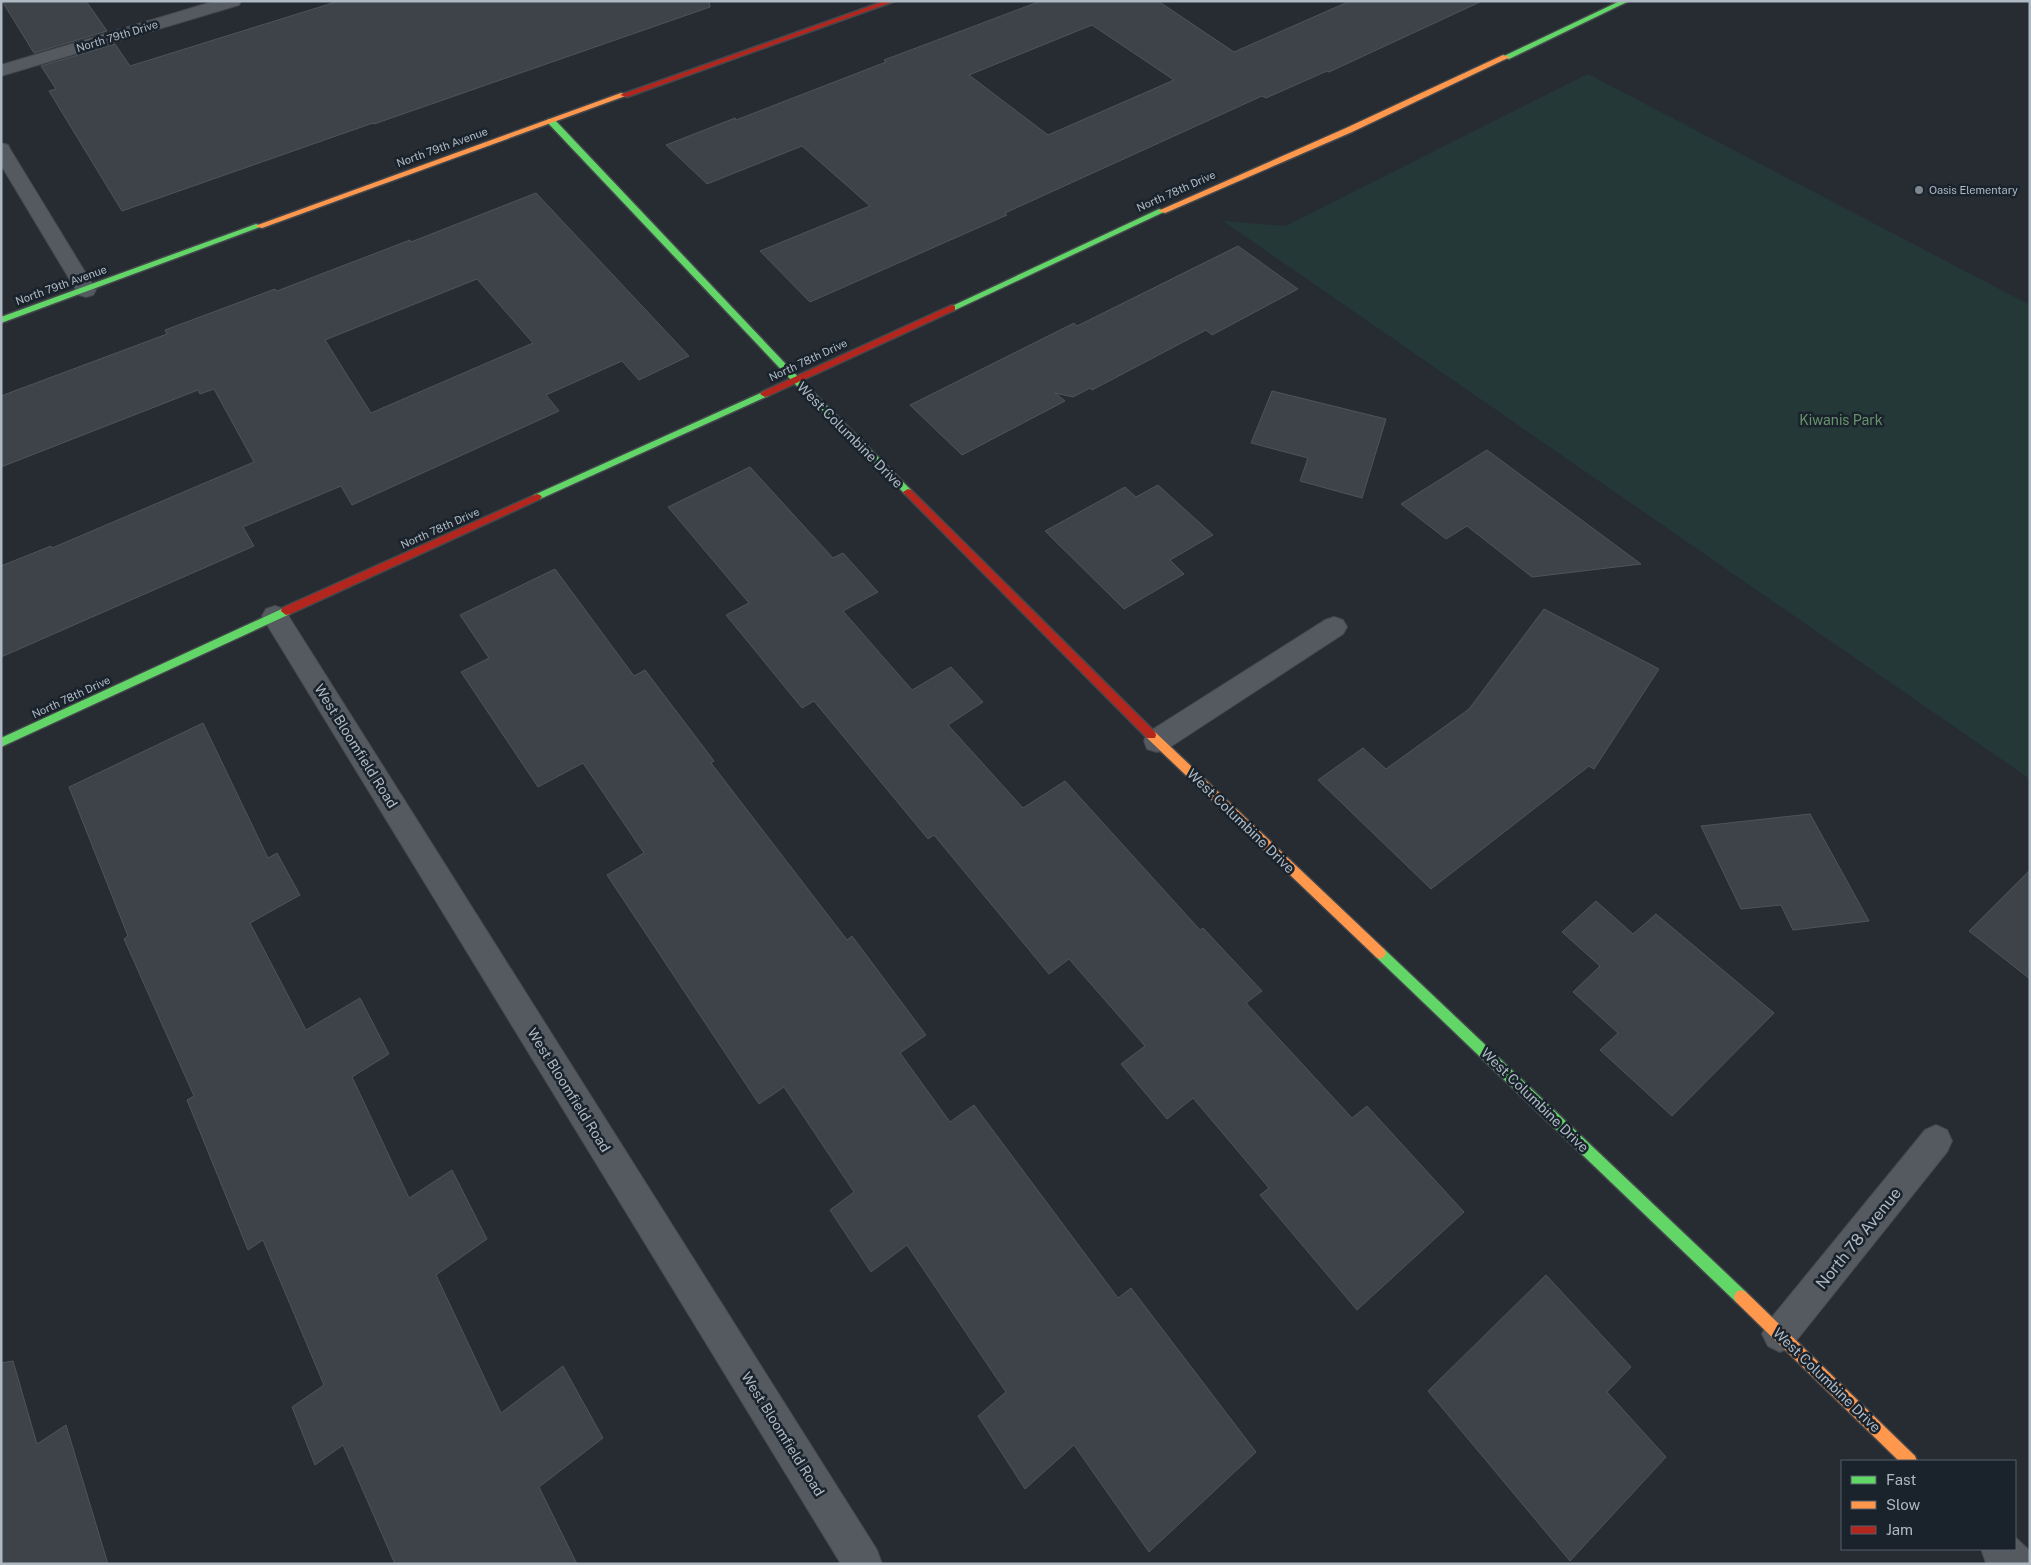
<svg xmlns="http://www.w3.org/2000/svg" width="2031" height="1565" font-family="'Public Sans',sans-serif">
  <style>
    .green { fill: #243838 }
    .building { fill: #3e4349; stroke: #4d545a; fill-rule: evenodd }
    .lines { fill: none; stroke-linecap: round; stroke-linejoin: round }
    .street-casing { stroke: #44484d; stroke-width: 2 }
    .fast-casing { stroke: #44484d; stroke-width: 3 }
    .slow-casing { stroke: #44484d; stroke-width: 3 }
    .jam-casing { stroke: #44484d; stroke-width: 3 }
    .street { fill: #555a60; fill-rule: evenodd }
    .fast { fill: #63d668; fill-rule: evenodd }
    .slow { fill: #ff974d; fill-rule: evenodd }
    .jam { fill: #b3261e; fill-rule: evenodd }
    .poi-dot { fill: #7e8891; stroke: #1a232c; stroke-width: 2 }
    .labels { text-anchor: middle; stroke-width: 5; stroke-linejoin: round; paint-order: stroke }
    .far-street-label { font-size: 11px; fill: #aeb9c4; stroke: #1a232c }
    .far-poi-label { font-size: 11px; fill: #aeb9c4; stroke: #1a232c; text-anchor: start }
    .park-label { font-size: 14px; fill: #67936c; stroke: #1a232c }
    .street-label { font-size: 14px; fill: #aeb9c4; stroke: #1a232c }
    .near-street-label { font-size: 16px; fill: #aeb9c4; stroke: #1a232c }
  </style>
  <rect width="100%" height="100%" fill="#262c32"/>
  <path class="green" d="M1588 74 2030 305V779L1223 221 1285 226Z"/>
  <g class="building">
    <path d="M2 1H86L107 31 34 53Z"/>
    <path d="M339 1H709L710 7 374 124 373 123 122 211 49 91 56 89 41 66 115 44 130 66Z"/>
    <path d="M1041 1H1158L1234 52 1350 1H1482L1329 72 1327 71 1266 98 1262 96 1005 213 1007 215 810 302 760 251 870 206 802 146 707 184 666 145 735 118 736 120 886 62 884 60ZM1092 25 1174 80 1048 135 969 75Z"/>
    <path d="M536 193 689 356 639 380 622 361 546 395 559 411 352 505 341 486 243 527 254 546 1 657V566L51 546 52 548 254 462 214 389 200 394 198 390 1 467V396L167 334 165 330 275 289 277 291 410 240 411 242ZM477 279 533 343 371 413 325 340Z"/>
    <path d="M1238 246 1298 289 1212 335 1206 330 1092 390 1090 388 1073 397 1055 393 1065 401 962 455 910 405 1074 323 1077 326Z"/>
    <path d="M1272 391 1386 419 1362 498 1300 481 1308 458 1251 443Z"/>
    <path d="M1487 450 1641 564 1532 577 1467 526 1446 539 1401 504Z"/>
    <path d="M750 467 833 558 843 553 878 592 843 611 912 690 951 667 983 702 948 725 1023 808 1065 781 1200 930 1203 928 1262 991 1246 1003 1352 1118 1367 1106 1464 1212 1357 1310 1260 1195 1269 1188 1193 1098 1167 1119 1121 1064 1145 1046 1069 959 1049 974 934 835 928 839 814 701 802 708 726 615 749 603 668 507Z"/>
    <path d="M1158 485 1213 535 1170 560 1184 574 1124 609 1045 531 1125 487 1136 497Z"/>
    <path d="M555 569 634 676 645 670 714 761 711 763 847 940 852 936 926 1035 900 1053 950 1122 974 1105 1118 1298 1131 1288 1256 1452 1149 1552 1074 1445 1025 1489 978 1416 1006 1392 907 1245 871 1272 830 1210 854 1192 784 1087 759 1104 607 875 644 853 583 763 538 787 461 672 489 658 460 615Z"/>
    <path d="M1544 609 1659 669 1594 769 1589 766 1431 889 1318 780 1363 748 1386 769 1469 709Z"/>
    <path d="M203 723 268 858 277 853 300 895 250 923 306 1030 360 998 389 1054 352 1077 409 1198 452 1170 487 1239 436 1275 501 1413 563 1366 603 1438 539 1487 577 1564H395L343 1445 315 1465 292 1407 324 1385 263 1240 248 1250 187 1100 194 1096 124 939 128 936 69 787Z"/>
    <path d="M1810 814 1869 921 1793 930 1781 905 1741 909 1701 826Z"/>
    <path d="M2030 870V979L1969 931Z"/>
    <path d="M1596 901 1633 934 1656 914 1774 1013 1672 1116 1600 1050 1618 1033 1573 992 1600 966 1562 932Z"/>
    <path d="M1546 1275 1631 1367 1607 1392 1666 1457 1570 1561 1428 1391Z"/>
    <path d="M13 1361 37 1444 66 1425 108 1564H1V1363Z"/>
  </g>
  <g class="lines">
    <g class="street-casing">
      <g id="street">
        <path d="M215 1H241L239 5 1 76V65Z"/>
        <path d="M1 143 8 145 10 149 96 290 93 295 86 297 79 295 1 165Z"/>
        <path d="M275 606 284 609 877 1550 882 1564H841L266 623 262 616 266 609Z"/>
        <path d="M1334 617 1343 620 1347 627 1343 634 1167 749 1157 752 1147 749 1144 741 1147 733 1325 620Z"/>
        <path d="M1936 1125 1947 1130 1952 1141 1947 1152 1792 1346 1780 1352 1768 1346 1762 1334 1768 1322 1925 1130Z"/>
        <path d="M2015 1537 2029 1550 2030 1564 1986 1563 1981 1549H2015Z"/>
      </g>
    </g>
    <g class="fast-casing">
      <g id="fast">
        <path d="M1620 1H1629L1509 59 1502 57Z"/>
        <path d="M548 119H554L799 378 911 490V494H905L793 382 548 123Z"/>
        <path d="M1159 209 1166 211 955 310H949L948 308Z"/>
        <path d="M256 224 263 226 1 323V317Z"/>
        <path d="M765 391 770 394 768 396 540 499H534L532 497 534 495Z"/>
        <path d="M286 607 291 611 290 614 1 747V738Z"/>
        <path d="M1380 947 1384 949 1746 1292 1748 1297 1746 1302 1741 1304 1736 1302 1376 957 1374 953 1376 949Z"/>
      </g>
    </g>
    <g class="slow-casing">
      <g id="slow">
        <path d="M1503 55 1510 57 1352 132 1165 213 1158 211 1346 128Z"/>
        <path d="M621 93 628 95 262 228 255 226Z"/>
        <path d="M1151 730 1155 732 1384 949 1386 953 1384 957 1380 959 1376 957 1147 738 1146 735 1147 732Z"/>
        <path d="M1741 1290 1746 1292 1915 1456 1917 1461H1899L1736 1302 1734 1297 1736 1292Z"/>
      </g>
    </g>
    <g class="jam-casing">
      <g id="jam">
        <path d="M885 1H895L627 97 620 95Z"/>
        <path d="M952 305 955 306V310L768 396 765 397 760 394 762 392Z"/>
        <path d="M908 489 911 490 1155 732 1156 735 1155 738H1147L905 494 903 492Z"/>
        <path d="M537 494 540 495 542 497 540 499 290 614 286 615 281 611 282 608Z"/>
      </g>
    </g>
    <use href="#street" class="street"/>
    <use href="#fast" class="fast"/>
    <use href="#slow" class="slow"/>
    <use href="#jam" class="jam"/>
  </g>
  <circle class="poi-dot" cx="1919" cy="190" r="5"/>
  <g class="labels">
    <g class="far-street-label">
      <text transform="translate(117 36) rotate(-17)" y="4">North 79th Drive</text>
      <text transform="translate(442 147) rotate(-20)" y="4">North 79th Avenue</text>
      <text transform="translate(1176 191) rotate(-24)" y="4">North 78th Drive</text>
      <text transform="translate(61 285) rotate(-20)" y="4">North 79th Avenue</text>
      <text transform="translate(808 360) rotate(-25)" y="4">North 78th Drive</text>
      <text transform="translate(440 528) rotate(-24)" y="4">North 78th Drive</text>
      <text transform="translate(71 697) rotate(-25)" y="4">North 78th Drive</text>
    </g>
    <g class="far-poi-label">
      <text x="1929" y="194">Oasis Elementary</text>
    </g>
    <g class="park-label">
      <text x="1841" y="425">Kiwanis Park</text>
    </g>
    <g class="street-label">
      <text transform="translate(850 435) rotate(45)" y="5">West Columbine Drive</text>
      <text transform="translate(356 746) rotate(58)" y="5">West Bloomfield Road</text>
      <text transform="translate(1241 821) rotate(44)" y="5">West Columbine Drive</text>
      <text transform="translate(569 1090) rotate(58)" y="5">West Bloomfield Road</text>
      <text transform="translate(1535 1100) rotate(44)" y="5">West Columbine Drive</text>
      <text transform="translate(1827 1380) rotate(44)" y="5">West Columbine Drive</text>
      <text transform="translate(783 1434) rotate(58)" y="5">West Bloomfield Road</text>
    </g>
    <g class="near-street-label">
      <text transform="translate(1858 1238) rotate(-51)" y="6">North 78 Avenue</text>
    </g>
  </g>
  <rect width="2031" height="1565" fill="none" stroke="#aeb9c4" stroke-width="5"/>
  <rect x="1841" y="1460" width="175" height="90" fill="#1a232c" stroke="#555f69"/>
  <rect x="1851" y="1476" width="25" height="8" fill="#63d668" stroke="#555f69"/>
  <text x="1886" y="1485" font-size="15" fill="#aeb9c4">Fast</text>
  <rect x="1851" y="1501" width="25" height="8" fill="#ff974d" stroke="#555f69"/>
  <text x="1886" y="1510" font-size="15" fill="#aeb9c4">Slow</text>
  <rect x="1851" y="1526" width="25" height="8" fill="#b3261e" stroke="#555f69"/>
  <text x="1886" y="1535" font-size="15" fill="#aeb9c4">Jam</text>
</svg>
